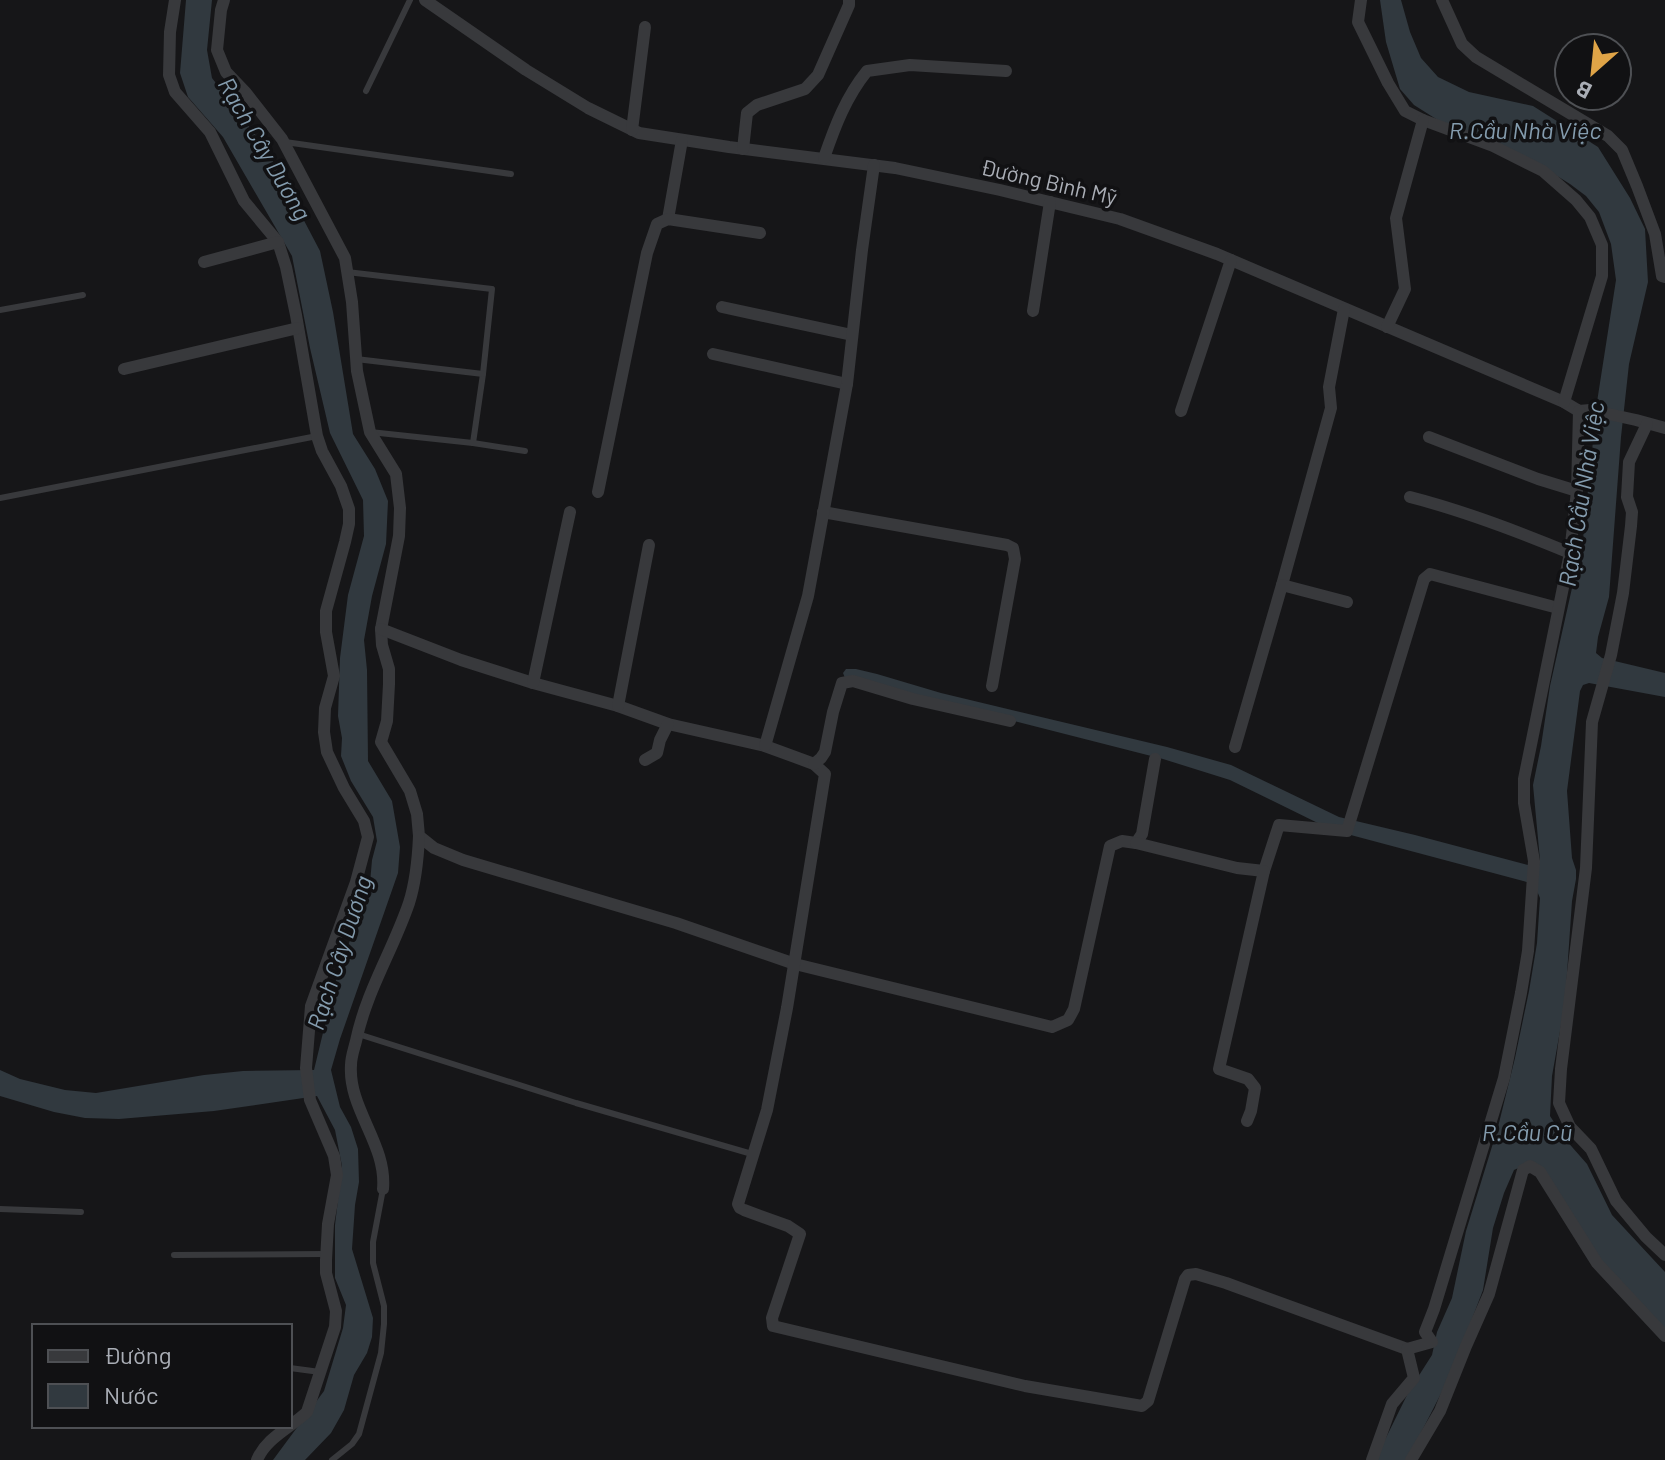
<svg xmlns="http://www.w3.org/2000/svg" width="1665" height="1460" font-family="Barlow,sans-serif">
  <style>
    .water { fill: #31393f }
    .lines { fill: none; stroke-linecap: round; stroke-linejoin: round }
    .service { stroke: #38393c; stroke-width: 6 }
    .minor { stroke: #38393c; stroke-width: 12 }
    .labels { text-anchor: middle; stroke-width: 7; stroke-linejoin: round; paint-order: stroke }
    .street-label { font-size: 22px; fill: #aaaeb6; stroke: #111113 }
    .water-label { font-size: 24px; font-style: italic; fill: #849cae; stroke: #111113 }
  </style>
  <rect width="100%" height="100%" fill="#161618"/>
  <g class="water">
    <path d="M186 0H212L207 50 212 78 267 150 320 251 333 312 353 434 375 469 388 501 386 544 372 596 364 640 367 670 368 761 392 801 400 847 398 873 340 1039 331 1070 340 1107 351 1127 358 1149 359 1182 355 1205 352 1249 373 1318 372 1337 367 1353 354 1375 344 1410 331 1433 305 1460H273L324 1391 343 1328 346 1305 335 1278V1225L342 1166 335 1130 317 1096 214 1111 119 1119 85 1118 54 1112 0 1096V1070L20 1079 65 1090 96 1093 204 1075 243 1071 314 1070 335 983 370 883 372 860 377 841 373 817 351 781 341 756 342 738 338 716 340 658 348 595 364 536 363 500 330 433 310 348 292 256 223 137 188 97 180 73Z"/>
    <path d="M1380 0H1401L1410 32 1421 58 1438 77 1469 92 1533 106 1598 147 1630 198 1645 229 1648 282 1629 364 1621 437 1609 597 1598 637 1596 653 1602 658 1665 673V697L1589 683 1583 685 1580 691 1567 791 1572 858 1576 870V879L1572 901 1565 1003 1552 1076 1550 1116 1565 1139 1587 1164 1612 1215 1665 1272V1333L1601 1265 1529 1163 1514 1170 1504 1193 1493 1228 1483 1290 1451 1374 1407 1460H1375L1409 1391 1432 1355 1437 1332 1452 1298 1466 1231 1498 1127 1515 1058 1529 991 1537 943 1540 898 1534 884 1332 830 1230 780 1163 759 845 678 843 673 846 669H856L877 674 941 693 1167 747 1231 765 1339 817 1415 835 1528 865H1537L1540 860 1533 785 1541 746 1550 686 1583 539 1597 402 1616 280 1611 244 1599 212 1586 196 1570 184 1549 171 1444 124 1414 105 1400 89 1386 42Z"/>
  </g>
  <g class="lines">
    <g class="service">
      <path d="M366 91 410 0"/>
      <path d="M285 142 511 174"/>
      <path d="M347 272 492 289 483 374 473 443"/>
      <path d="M0 310 83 295"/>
      <path d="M356 359 483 374"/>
      <path d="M370 432 473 443 525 451"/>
      <path d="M0 498 317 436"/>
      <path d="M358 1034 576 1103 752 1154"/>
      <path d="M0 1209 81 1212"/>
      <path d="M174 1255 326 1254"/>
      <path d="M290 1368 320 1372"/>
      <path d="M332 1460 352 1444 359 1434 381 1353 384 1324V1306L373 1263V1242L383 1189"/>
    </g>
    <g class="minor">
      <path d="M175 0 170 32 169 75 175 92 210 132 244 201 278 242 286 267 296 315 317 436 322 451 341 486 349 509V524L345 542 326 611V632L334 676 325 708 324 732 327 752 344 788 364 821 368 837 356 882 311 1006 306 1068 310 1100 334 1156 337 1175 328 1224 326 1260V1273L336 1311 335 1327 307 1412C290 1428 266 1438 257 1460"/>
      <path d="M224 0 221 10 217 50 226 72 246 93 282 139 345 258 352 302 357 371 370 432 396 474 400 508 399 536 381 629 382 645 389 669V684L387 721 381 742 410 791 417 814 419 836 434 848 463 860 676 923 795 964 1052 1027 1068 1020 1074 1009 1110 846 1122 841 1136 843 1142 834 1155 759"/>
      <path d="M425 0 526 70 588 108 639 133 729 147 895 168 1000 190 1120 219 1217 254 1564 402 1579 411 1590 410 1636 420 1665 428"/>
      <path d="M1361 0 1358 22 1388 83 1405 111 1423 120 1493 146 1543 171 1576 200 1590 217 1602 245V276L1564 402"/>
      <path d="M1442 0 1462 44 1476 57 1608 136 1622 150 1637 186 1655 234 1662 276 1665 277"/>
      <path d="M632 130 645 27"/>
      <path d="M743 149 747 113 757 105 805 89 818 75 849 5V0"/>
      <path d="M824 158C835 126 846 97 867 71L910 65 1006 71"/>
      <path d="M668 219 682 140"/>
      <path d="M204 262 278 242"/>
      <path d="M722 307 852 335"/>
      <path d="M1033 311 1050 202"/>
      <path d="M1387 327 1405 289 1396 218 1423 120"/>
      <path d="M713 354 847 384"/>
      <path d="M124 369 298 328"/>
      <path d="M1181 411 1231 260"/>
      <path d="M1647 424 1629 462 1627 497 1632 512 1631 526 1623 593 1611 655 1592 722 1586 868 1561 1069 1559 1103 1570 1127 1591 1149 1616 1201 1646 1237 1665 1255"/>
      <path d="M1429 437 1538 479 1577 491"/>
      <path d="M598 492 647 253 657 224 668 219 760 233"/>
      <path d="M1410 497C1465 511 1517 531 1570 553"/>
      <path d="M823 512 1007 545 1013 548 1015 559 992 686"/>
      <path d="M1282 585 1331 408 1329 387 1344 309"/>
      <path d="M381 629 461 660 533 683 618 706 668 724 765 746 814 764 825 774 787 1008 767 1110 738 1204 740 1208 744 1210 788 1226 800 1234 772 1318 773 1326 1025 1386 1142 1406 1148 1401 1185 1279 1188 1275 1196 1274 1226 1283 1407 1349"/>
      <path d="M533 683 570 512"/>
      <path d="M618 706 649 545"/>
      <path d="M765 746 808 596 847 384 862 250 874 165"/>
      <path d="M1235 747 1282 585 1347 602"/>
      <path d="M645 760 657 753 660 740 668 724"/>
      <path d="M814 764 821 758 825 752 833 712 842 683 853 681 913 699 1010 721"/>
      <path d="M1136 843 1237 868 1264 871 1279 825 1347 831 1424 579 1430 574 1558 608"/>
      <path d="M1247 1121 1251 1111 1255 1088 1248 1079 1219 1069 1264 871"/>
      <path d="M383 1189C387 1144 348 1109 351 1065 351 1057 354 1049 356 1041 366 992 393 950 409 903 416 881 418 859 419 836"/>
      <path d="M1372 1460 1392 1404 1414 1378 1407 1349 1432 1342 1425 1332 1434 1309 1504 1078 1521 993 1528 951 1534 861 1524 803V779L1570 553 1577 491 1579 411"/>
      <path d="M1411 1460 1440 1411 1466 1346 1489 1294 1523 1170 1530 1166 1540 1172 1597 1263 1665 1336"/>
    </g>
  </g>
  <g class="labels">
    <g class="street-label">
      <text transform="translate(1049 182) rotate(13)" y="8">Đường Bình Mỹ</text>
    </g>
    <g class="water-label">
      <text x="1525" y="139">R.Cầu Nhà Việc</text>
      <text transform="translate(264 149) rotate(60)" y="8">Rạch Cây Dương</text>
      <text transform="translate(1582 494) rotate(-81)" y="8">Rạch Cầu Nhà Việc</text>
      <text transform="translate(340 953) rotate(-72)" y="8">Rạch Cây Dương</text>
      <text x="1527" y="1141">R.Cầu Cũ</text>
    </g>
  </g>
  <rect x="32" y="1324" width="260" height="104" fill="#111113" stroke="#4e5054" stroke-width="2"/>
  <rect x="48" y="1350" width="40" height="12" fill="#38393c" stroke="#4e5054" stroke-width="2"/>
  <text x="104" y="1364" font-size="24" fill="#aaaeb6">Đường</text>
  <rect x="48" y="1384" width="40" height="24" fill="#31393f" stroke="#4e5054" stroke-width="2"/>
  <text x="104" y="1404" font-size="24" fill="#aaaeb6">Nước</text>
  <g transform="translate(1593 72) rotate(207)"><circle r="38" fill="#111113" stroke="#4e5054" stroke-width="2"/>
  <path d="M0-6L14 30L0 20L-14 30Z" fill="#dfa447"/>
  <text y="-12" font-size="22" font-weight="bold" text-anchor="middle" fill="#aaaeb6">B</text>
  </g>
</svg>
